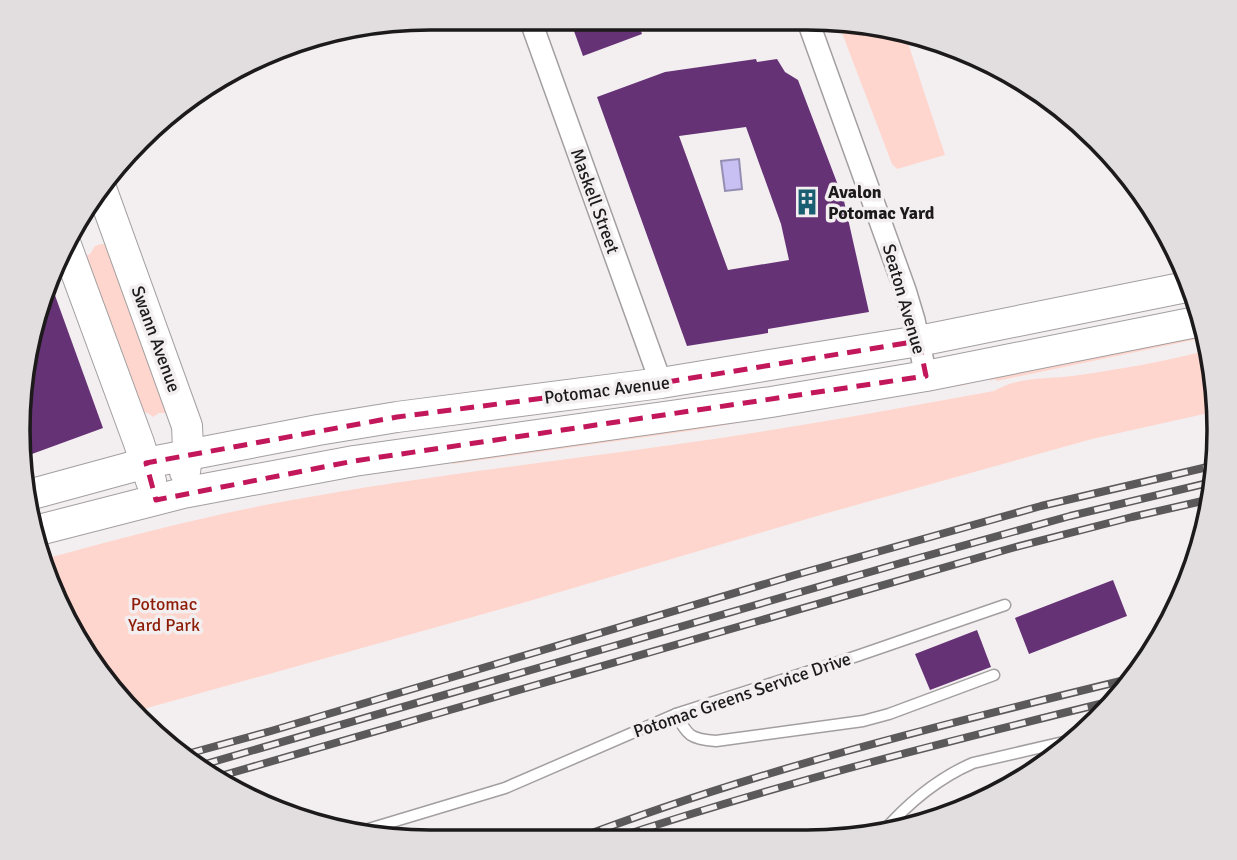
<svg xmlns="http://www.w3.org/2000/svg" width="1237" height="860" font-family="Signika,sans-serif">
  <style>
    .green { fill: #fed6cd }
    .water { fill: #c8bff3; stroke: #948eb2; stroke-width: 2 }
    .building { fill: #663276; fill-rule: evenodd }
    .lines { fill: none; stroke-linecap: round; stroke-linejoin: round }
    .lane-casing { stroke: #a39fa1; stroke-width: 13 }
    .street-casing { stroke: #a39fa1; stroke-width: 24 }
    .secondary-casing { stroke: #a39fa1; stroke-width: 32 }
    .lane { stroke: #fff; stroke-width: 10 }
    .street { stroke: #fff; stroke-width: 21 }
    .secondary { stroke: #fff; stroke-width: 30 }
    .rail-casing { stroke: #5b595a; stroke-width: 8 }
    .rail { stroke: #f3eff1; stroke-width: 5; stroke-dasharray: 16; stroke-linecap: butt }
    .marked { fill: none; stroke: #c2185b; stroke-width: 5; stroke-dasharray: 14 9; stroke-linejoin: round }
    .labels { text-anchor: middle; stroke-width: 7; stroke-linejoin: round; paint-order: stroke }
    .poi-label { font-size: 18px; font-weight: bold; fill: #1c1a1b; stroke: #f3eff1; text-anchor: start }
    .street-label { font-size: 18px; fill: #1c1a1b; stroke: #f3eff1 }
    .park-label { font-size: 18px; fill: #8e1d07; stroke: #f3eff1 }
    .rim { fill: none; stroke: #1c1a1b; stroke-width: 3.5 }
  </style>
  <rect width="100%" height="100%" fill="#f3eff1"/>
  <g class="green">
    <path d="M839 25 888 26 904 31 945 155 897 169 892 164Z"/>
    <path d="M101 244 110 245 169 407 166 413H159L153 417 148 413 142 412 81 258 90 254 95 246Z"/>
    <path d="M1202 334 1203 338 997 381 995 379 990 381 993 375Z"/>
    <path d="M1205 351 1213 412 1092 439 824 514 519 604 133 712 120 702 60 612 44 559C122 538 201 517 281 502 408 478 536 464 664 446 775 431 884 411 994 391 1016 377 1047 379 1072 376 1117 370 1161 362 1205 351Z"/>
    <path d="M965 380 969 384 696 430 452 464 456 459Z"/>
  </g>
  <path class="water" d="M739 159 742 189 725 191 721 161Z"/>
  <g class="building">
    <path d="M570 20 637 21 642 34 583 56Z"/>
    <path d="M756 59 757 62 777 59 785 72 798 80 844 201 869 312 768 329V333L687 346 597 97 665 72ZM746 127 781 224 789 260 728 270 679 136Z"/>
    <path d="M48 276 103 428 21 458V376Z"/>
    <path d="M1113 580 1127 616 1029 654 1015 618Z"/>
    <path d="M977 630 991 667 930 690 915 654Z"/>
  </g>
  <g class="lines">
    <g class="lane-casing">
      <g id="lane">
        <path d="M676 714C688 736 690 739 716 741L863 721 889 714 994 675"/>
        <path d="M362 831 505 788 676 714 857 656 1005 605"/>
        <path d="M882 833C908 803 936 779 973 763L1081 738"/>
      </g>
    </g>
    <g class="street-casing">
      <g id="street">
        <path d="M530 19 661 383"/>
        <path d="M809 24 905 290 914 320 926 376"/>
      </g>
    </g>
    <g class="secondary-casing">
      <g id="secondary">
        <path d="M101 188 187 426 188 448 185 472"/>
        <path d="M66 245 139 443 151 481"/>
        <path d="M25 496 146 463 318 430 397 417 661 383 776 364 919 341 1191 286"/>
        <path d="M35 531 183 493 354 461 771 402 926 376 1201 321"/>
      </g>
    </g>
    <use href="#lane" class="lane"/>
    <use href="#street" class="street"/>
    <use href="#secondary" class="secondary"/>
    <g class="rail-casing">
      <g id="rail">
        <path d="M187 754 271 731 795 575 1041 506 1216 465"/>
        <path d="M202 765 901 563 1070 516 1212 482"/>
        <path d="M217 777 1012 548 1132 517 1207 500"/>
        <path d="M610 840C774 785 941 743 1108 702"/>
        <path d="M571 841C750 772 939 725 1125 680"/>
      </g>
    </g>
    <use href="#rail" class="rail"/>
  </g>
  <path class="marked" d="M919 341 926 376 354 461 156 500 146 463 397 417 661 383Z"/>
  <defs>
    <g id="building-bare" transform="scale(2.1)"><path d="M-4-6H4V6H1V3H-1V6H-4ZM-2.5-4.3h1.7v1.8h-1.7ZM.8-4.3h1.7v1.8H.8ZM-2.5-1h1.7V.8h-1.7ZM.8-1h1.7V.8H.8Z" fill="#195f71" stroke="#f3eff1" stroke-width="2.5" paint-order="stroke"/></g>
  </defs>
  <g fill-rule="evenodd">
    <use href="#building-bare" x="807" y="202"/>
  </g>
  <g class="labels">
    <g class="poi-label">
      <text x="828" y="198">Avalon<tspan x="828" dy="21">Potomac Yard</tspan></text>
    </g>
    <g class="street-label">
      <text transform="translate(595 201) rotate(70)" y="6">Maskell Street</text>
      <text transform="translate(904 299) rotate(74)" y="6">Seaton Avenue</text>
      <text transform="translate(156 339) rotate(70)" y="6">Swann Avenue</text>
      <text transform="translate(607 390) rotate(-7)" y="6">Potomac Avenue</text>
      <text transform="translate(742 695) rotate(-19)" y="6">Potomac Greens Service Drive</text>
    </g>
    <g class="park-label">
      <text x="164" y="610">Potomac<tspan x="164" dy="21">Yard Park</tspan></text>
    </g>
  </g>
  <path d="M0 0H1237V860H0ZM430 30H807A400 400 0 0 1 1207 430V430A400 400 0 0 1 807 830H430A400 400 0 0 1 30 430V430A400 400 0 0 1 430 30Z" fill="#e2dee0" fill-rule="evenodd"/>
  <path class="rim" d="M430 30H807A400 400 0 0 1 1207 430V430A400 400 0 0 1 807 830H430A400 400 0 0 1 30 430V430A400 400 0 0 1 430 30Z"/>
</svg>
